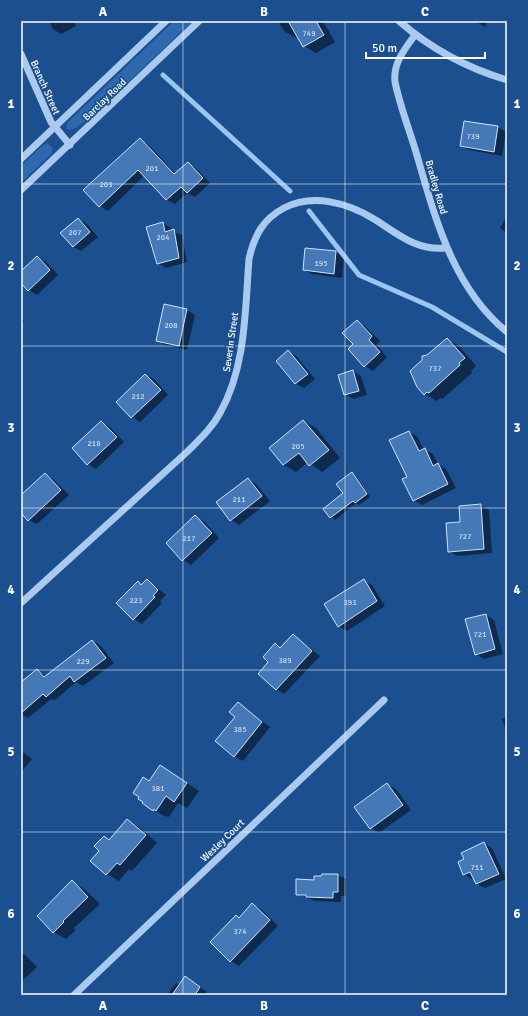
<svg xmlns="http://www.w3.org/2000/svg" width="528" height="1016" font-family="Signika,sans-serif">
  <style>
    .green { fill: #2e69ad }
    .shadow { fill: #0007 }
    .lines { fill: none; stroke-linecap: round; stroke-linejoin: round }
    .stream { stroke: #9cc4f0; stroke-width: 5 }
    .building { fill: #4478b7; stroke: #cfe3fa }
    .minor { stroke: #a9c9ee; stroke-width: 7 }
    .grid { fill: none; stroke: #fff; stroke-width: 1; stroke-opacity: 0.55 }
    .labels { text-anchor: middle; stroke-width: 3.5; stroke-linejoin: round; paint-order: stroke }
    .number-label { font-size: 8px; fill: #d0dded }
    .street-label { font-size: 10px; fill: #fff; stroke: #1b4f8f }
    .neatline { fill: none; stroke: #fff; stroke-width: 1.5 }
    .grid-label { font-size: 13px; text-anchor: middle; font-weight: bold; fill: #fff }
  </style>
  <rect width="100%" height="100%" fill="#1b4f8f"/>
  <g class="green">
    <path d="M174 21H193L90 118 76 128 69 130 66 128 68 122Z"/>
    <path d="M47 143 53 148 51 154 21 183V166L41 147Z"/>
  </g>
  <g class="shadow">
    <path d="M49 21H74L76 26 61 34 53 29Z"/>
    <path d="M278 21H323L335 42 316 53 304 46 298 37 296 38 284 31Z"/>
    <path d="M475 21H488L485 27Z"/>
    <path d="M465 122 498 127 506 132 502 156 469 150 461 145Z"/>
    <path d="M140 140 148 144 176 174 188 163 196 168 210 183 195 197 187 193 175 204 167 200 144 176 108 211 100 206Z"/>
    <path d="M507 216V233L500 228Z"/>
    <path d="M78 219 86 223 98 237 81 251 73 247Z"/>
    <path d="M162 223 171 228V231L182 235 187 262 166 268 157 263Z"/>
    <path d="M306 249 336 252 344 257 342 278 312 274 304 270Z"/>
    <path d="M37 257 46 262 58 275 37 295 29 290 21 282V273Z"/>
    <path d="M165 305 187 310 195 315 187 350 165 345 157 340Z"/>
    <path d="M21 318 24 321 21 324Z"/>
    <path d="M357 321 365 326 380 341 377 345 387 357 373 371 365 366 354 344Z"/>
    <path d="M447 339 459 346 476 366 471 371 472 373 442 399 440 398 437 401 425 394 423 361Z"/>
    <path d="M288 351 296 356 315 379 304 388 296 384 277 361Z"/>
    <path d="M353 371 361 376 367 395 353 399 345 394Z"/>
    <path d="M145 375 154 379 168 395 140 422 132 417Z"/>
    <path d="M303 421 316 428 340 458 322 472 308 462 296 472 284 465 270 448Z"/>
    <path d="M102 422 110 427 124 442 96 469 88 464Z"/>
    <path d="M409 432 417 436 424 450 433 454 438 464 446 469 456 488 422 505 414 500 408 477Z"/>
    <path d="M353 473 356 476 370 497 359 505 356 503 335 520 324 509 344 494Z"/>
    <path d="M45 474 53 479 69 495 37 524 28 520 21 512V497Z"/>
    <path d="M248 479 256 484 270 501 239 525 231 520Z"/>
    <path d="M481 505 489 510 492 553 457 556 449 551 461 523Z"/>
    <path d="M195 517 204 521 219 538 191 565 183 560Z"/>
    <path d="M147 580 166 595 160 601 162 603 142 624 134 619 138 582 142 585Z"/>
    <path d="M364 581 372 585 385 606 347 631 339 626Z"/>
    <path d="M486 615 494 620 503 654 484 659 475 654Z"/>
    <path d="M293 635 320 656 284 694 276 689 270 662 275 645 281 648Z"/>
    <path d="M93 641 101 646 114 663 83 686 76 682 55 700 51 699 28 718 21 714V683L37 670 47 676Z"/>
    <path d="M238 703 270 727 243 761 234 756Z"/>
    <path d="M507 717V734L502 719Z"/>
    <path d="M21 751 32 759 21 772Z"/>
    <path d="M161 766 199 791 187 808 178 803 169 817 167 816 166 817 143 803 150 782Z"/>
    <path d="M387 784 396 789 411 810 379 833 371 828Z"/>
    <path d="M127 820 139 827 157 843 132 871 129 869 119 881 107 874 92 861 101 850 104 837 110 840Z"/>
    <path d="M484 843 492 848 506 879 485 888 477 884 474 878 472 879 464 874 466 860Z"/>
    <path d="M322 875H338L346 879V896H341V902L315 901 297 894 322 877Z"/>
    <path d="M72 882 84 889 100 904 74 928 76 930 66 939 54 932 39 916Z"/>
    <path d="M253 905 261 909 278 926 239 966 231 961 236 916 240 918Z"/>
    <path d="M21 951 37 967 21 982Z"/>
    <path d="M193 982 207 992 205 995H167L176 983 180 985Z"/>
  </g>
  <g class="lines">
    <g class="stream">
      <path d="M163 75 290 191"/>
      <path d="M309 211 359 275 432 307 507 352"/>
    </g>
  </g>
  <g class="building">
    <path d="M288 21H316L324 35 303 47Z"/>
    <path d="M464 121 498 126 494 152 460 146Z"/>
    <path d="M140 138 174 174 188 162 203 178 187 193 181 187 166 200 138 170 99 207 83 190Z"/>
    <path d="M78 218 90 232 73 247 60 233Z"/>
    <path d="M163 222 165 232 174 229 179 258 157 264 146 227Z"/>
    <path d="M305 248 336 251 334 274 303 270Z"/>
    <path d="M37 256 50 270 28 291 21 283V271Z"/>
    <path d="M164 304 187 309 179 346 156 341Z"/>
    <path d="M357 320 372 336 369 340 380 352 364 367 348 349 353 344 342 333Z"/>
    <path d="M447 338 465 358 459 363 460 365 429 393 427 392 424 395 417 387 410 371 422 360V356L427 355Z"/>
    <path d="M288 350 308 374 295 384 276 361Z"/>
    <path d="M353 370 359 391 344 395 338 375Z"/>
    <path d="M145 374 161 390 131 418 116 402Z"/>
    <path d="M303 420 329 450 309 466 299 453 283 465 269 448Z"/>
    <path d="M101 421 117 437 87 465 72 448Z"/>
    <path d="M409 431 419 451 425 448 433 466 438 463 448 484 413 501 402 479 407 477 389 440Z"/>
    <path d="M352 472 367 494 355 503 353 501 330 518 323 509 343 493 336 484Z"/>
    <path d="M45 473 61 490 28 521 21 513V495Z"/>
    <path d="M248 478 262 496 230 521 216 502Z"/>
    <path d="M481 504 484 549 448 552 446 523 460 522 459 506Z"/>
    <path d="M195 515 212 533 182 561 166 543Z"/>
    <path d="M147 579 158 590 153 596 155 597 133 620 116 603 138 581 141 585Z"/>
    <path d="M364 579 377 601 338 627 324 604Z"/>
    <path d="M486 614 495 649 475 655 465 619Z"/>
    <path d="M293 634 312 651 276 690 258 674 268 662 263 657 275 643 280 648Z"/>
    <path d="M92 640 106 658 74 682 70 676 46 697 43 694 21 713V682L37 669 44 677Z"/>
    <path d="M238 702 262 722 234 757 215 741 235 717 229 712Z"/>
    <path d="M160 765 187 783 174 802 166 796 156 811 154 809 153 811 142 803 143 802 138 799 139 797 133 793 143 777 149 781Z"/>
    <path d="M387 783 403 805 370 829 354 807Z"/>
    <path d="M127 819 146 835 120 865 117 863 106 875 90 861 99 851 94 846 104 836 109 840Z"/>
    <path d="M484 842 499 874 476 884 470 872 463 875 458 862 464 859 461 853Z"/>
    <path d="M322 874H338V892H333V898L306 897V895H296V879L314 880V876H321Z"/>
    <path d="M72 880 88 897 63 921 64 922 53 933 37 916Z"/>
    <path d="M252 903 270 920 230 962 210 942 236 915 239 918Z"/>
    <path d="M185 976 200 987 195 995H172Z"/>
  </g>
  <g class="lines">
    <g class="minor">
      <path d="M399 21C431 49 467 68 507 80"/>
      <path d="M415 35C404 50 393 63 395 82 400 106 409 129 416 152 435 217 452 287 507 332"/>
      <path d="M21 54 51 122 70 145"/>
      <path d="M21 159 166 21"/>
      <path d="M21 190 199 21"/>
      <path d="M21 603 188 451C200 439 212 428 220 413 246 367 245 311 249 259 254 236 263 219 284 208 313 193 348 203 374 219 398 234 416 251 446 248"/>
      <path d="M74 995 384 700"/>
    </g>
  </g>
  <path class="grid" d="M183 21V995M345 21V995M21 184H507M21 346H507M21 508H507M21 670H507M21 832H507"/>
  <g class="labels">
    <g class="number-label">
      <text x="309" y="36">749</text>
      <text x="473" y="139">739</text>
      <text x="152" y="171">201</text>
      <text x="106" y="187">203</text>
      <text x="75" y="235">207</text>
      <text x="163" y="240">204</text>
      <text x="321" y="266">195</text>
      <text x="171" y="328">208</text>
      <text x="435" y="371">737</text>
      <text x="138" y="399">212</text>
      <text x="94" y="446">218</text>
      <text x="298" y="449">205</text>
      <text x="239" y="502">211</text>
      <text x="465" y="539">727</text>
      <text x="189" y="541">217</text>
      <text x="136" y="603">223</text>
      <text x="350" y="605">393</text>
      <text x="480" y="637">721</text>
      <text x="285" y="663">389</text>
      <text x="83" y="664">229</text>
      <text x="240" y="732">385</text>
      <text x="158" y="791">381</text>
      <text x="477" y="870">711</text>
      <text x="240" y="934">374</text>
    </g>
    <g class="street-label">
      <text transform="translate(46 87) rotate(66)" y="4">Branch Street</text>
      <text transform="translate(104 99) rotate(-44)" y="4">Barclay Road</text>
      <text transform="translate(437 187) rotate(74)" y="4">Bradley Road</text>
      <text transform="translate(230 342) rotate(-82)" y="4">Severin Street</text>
      <text transform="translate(222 840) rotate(-44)" y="4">Wesley Court</text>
    </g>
  </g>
  <rect width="528" height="1016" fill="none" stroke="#1b4f8f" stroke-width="44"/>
  <path d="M366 52v6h119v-6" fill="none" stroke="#ffffff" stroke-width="2"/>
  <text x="372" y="52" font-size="12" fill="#ffffff" stroke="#1b4f8f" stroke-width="3" paint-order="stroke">50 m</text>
  <rect x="22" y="22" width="484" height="972" class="neatline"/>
  <g class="grid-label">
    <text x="103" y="16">A</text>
    <text x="264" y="16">B</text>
    <text x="425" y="16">C</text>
    <text x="11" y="108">1</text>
    <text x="517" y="108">1</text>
    <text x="11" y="270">2</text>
    <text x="517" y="270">2</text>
    <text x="11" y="432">3</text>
    <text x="517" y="432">3</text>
    <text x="11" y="594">4</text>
    <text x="517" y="594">4</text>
    <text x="11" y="756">5</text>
    <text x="517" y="756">5</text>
    <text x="11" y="918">6</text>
    <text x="517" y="918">6</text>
    <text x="103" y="1010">A</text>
    <text x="264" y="1010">B</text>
    <text x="425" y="1010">C</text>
  </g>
</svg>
